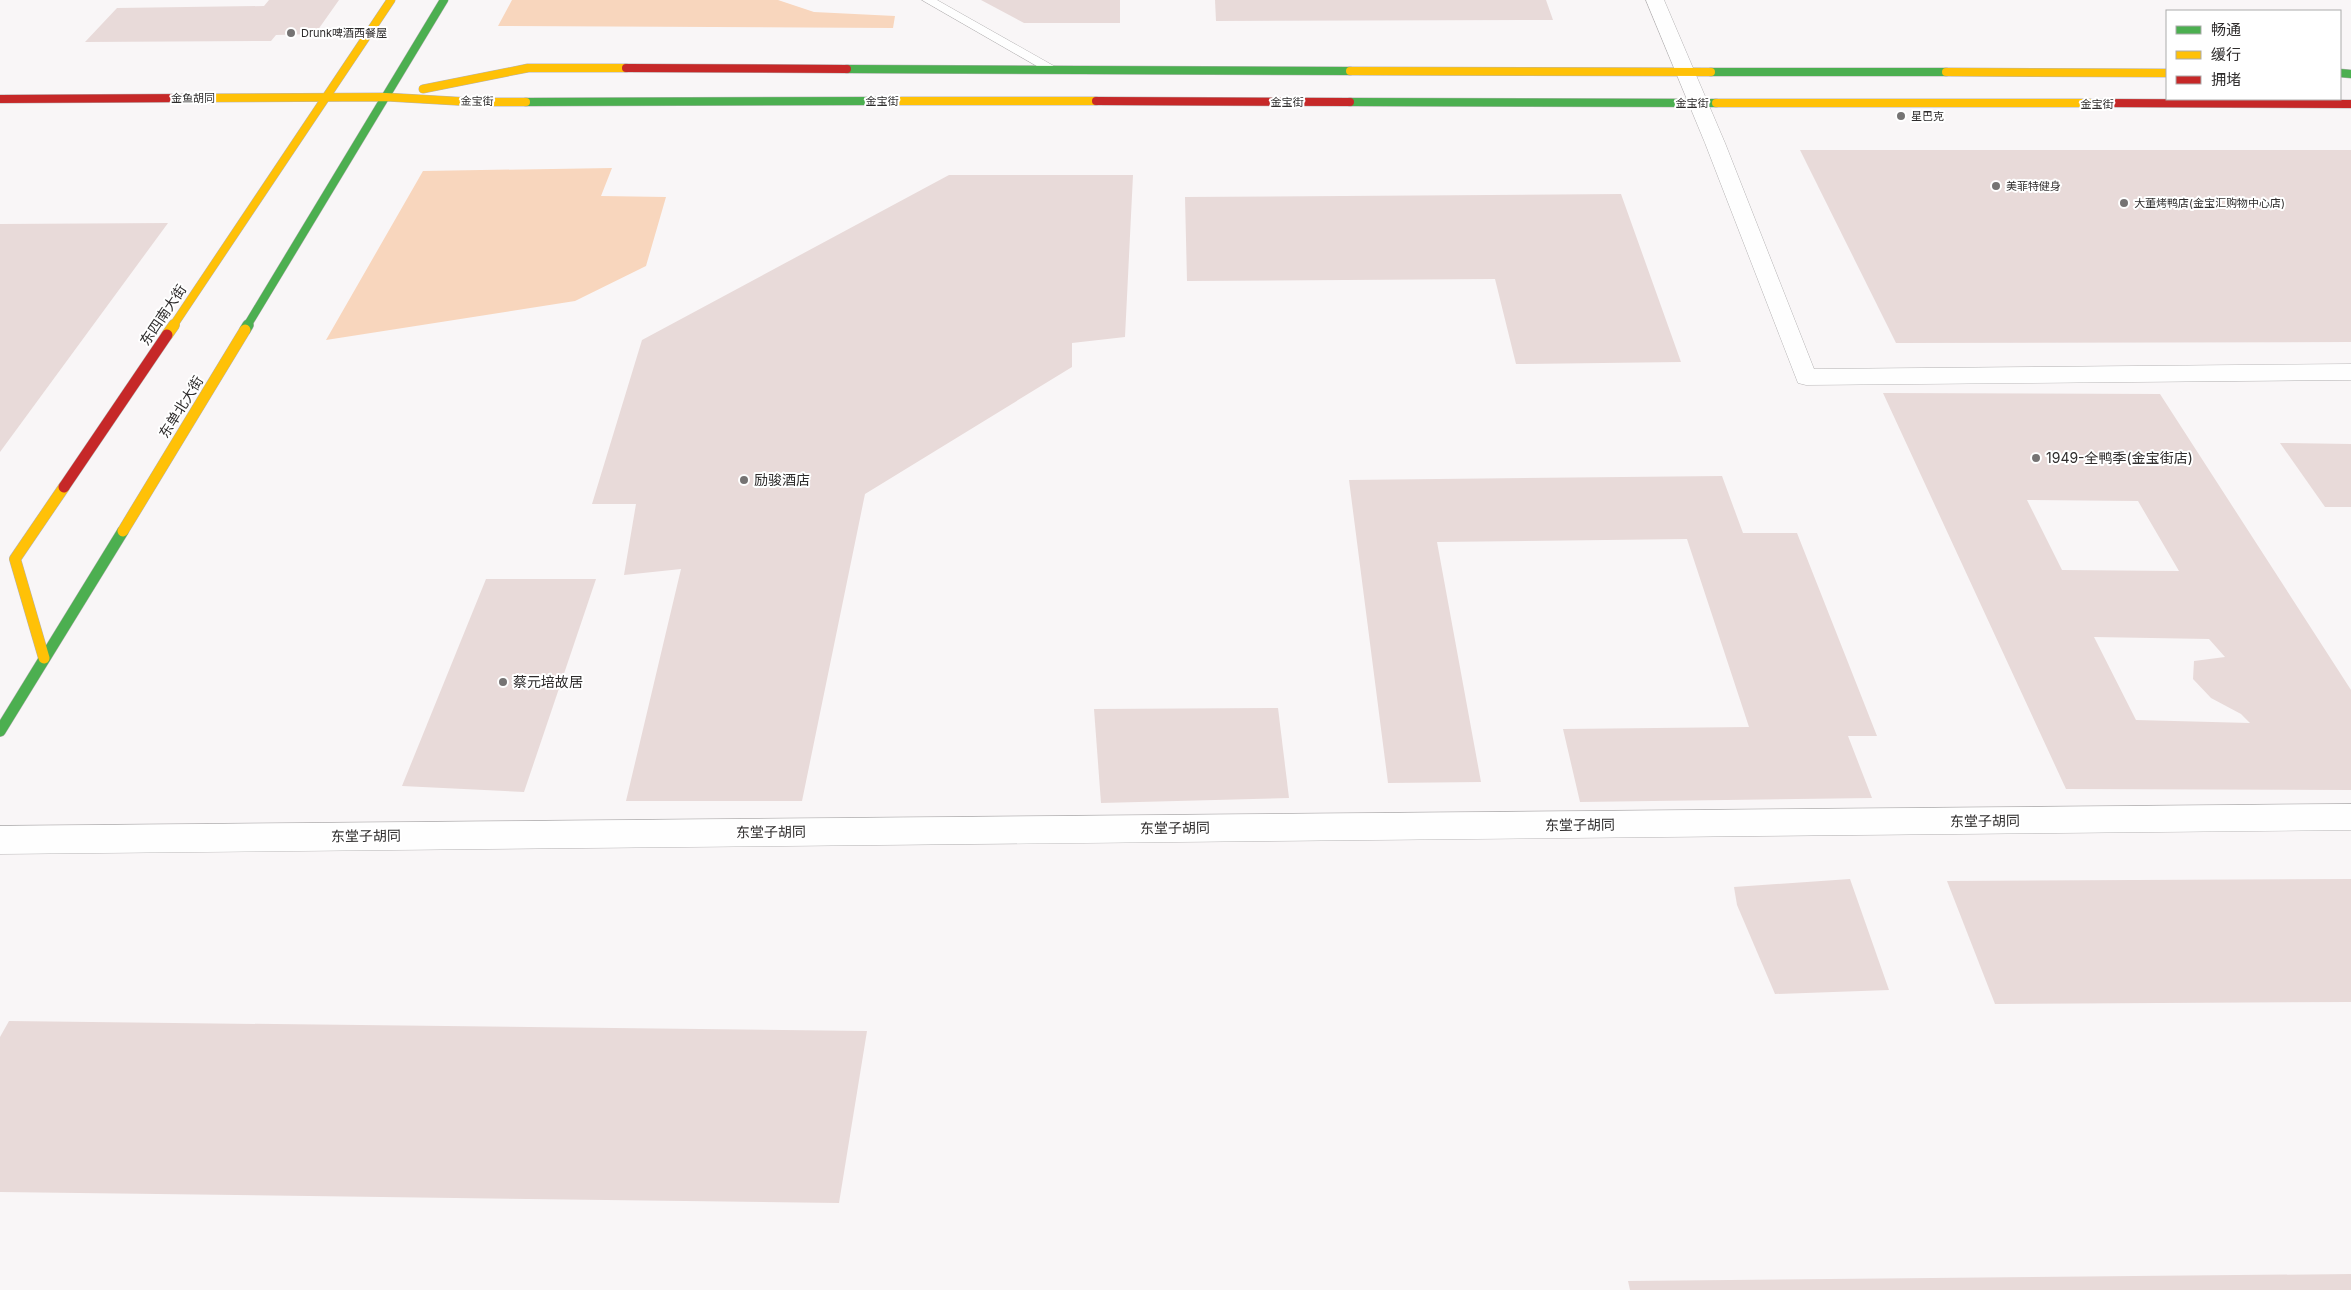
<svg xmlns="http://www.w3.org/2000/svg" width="2351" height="1290" font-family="Inter,'Noto Sans SC',sans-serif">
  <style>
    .green { fill: #f8d6bd }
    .building { fill: #e8dad9; fill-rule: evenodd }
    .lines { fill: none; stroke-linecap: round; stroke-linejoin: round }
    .lane-casing { stroke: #b5b3b4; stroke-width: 1 }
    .street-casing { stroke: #b5b3b4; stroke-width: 1 }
    .fast-far1-casing { stroke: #b5b3b4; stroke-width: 9 }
    .fast-casing { stroke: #b5b3b4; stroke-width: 12 }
    .slow-far1-casing { stroke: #b5b3b4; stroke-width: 9 }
    .slow-casing { stroke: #b5b3b4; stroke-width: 12 }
    .jam-far1-casing { stroke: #b5b3b4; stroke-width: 9 }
    .jam-casing { stroke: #b5b3b4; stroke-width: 12 }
    .lane { fill: #fefefe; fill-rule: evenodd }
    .street { fill: #fefefe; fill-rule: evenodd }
    .fast-far1 { stroke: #4caf50; stroke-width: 8 }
    .fast { stroke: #4caf50; stroke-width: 11 }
    .slow-far1 { stroke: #ffc107; stroke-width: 8 }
    .slow { stroke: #ffc107; stroke-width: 11 }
    .jam-far1 { stroke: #c62828; stroke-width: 8 }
    .jam { stroke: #c62828; stroke-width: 11 }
    .poi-dot { fill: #757373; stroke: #fff; stroke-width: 2 }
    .labels { text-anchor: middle; stroke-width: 4; stroke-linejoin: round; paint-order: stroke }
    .far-poi-label { font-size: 11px; fill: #2e2c2c; stroke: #fff; text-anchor: start }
    .far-street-label { font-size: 11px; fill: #2e2c2c; stroke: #fff }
    .street-label { font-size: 14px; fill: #2e2c2c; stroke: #fff }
    .poi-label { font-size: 14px; fill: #2e2c2c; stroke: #fff; text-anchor: start }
  </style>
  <rect width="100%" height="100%" fill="#f9f6f7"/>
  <g class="green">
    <path d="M512 0H778L814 12 895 16 893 28 498 26Z"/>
    <path d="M612 168 601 196 666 197 646 266 575 301 326 340 423 171Z"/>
  </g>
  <g class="building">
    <path d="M269 0H339L315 34 276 35 271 41 85 42 117 8 264 6Z"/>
    <path d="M981 0H1120V23H1024Z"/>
    <path d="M1215 0H1546L1553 20 1216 21Z"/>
    <path d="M1800 150H2351V342L1896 343Z"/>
    <path d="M949 175H1133L1125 337 1072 343V367L865 494 802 801H626L681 569 624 575 636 504H592L642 340Z"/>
    <path d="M1621 194 1681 362 1516 364 1495 279 1187 281 1185 197Z"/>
    <path d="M168 223 0 452V224Z"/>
    <path d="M1883 393 2160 394 2351 690V790L2066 789ZM2027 500 2138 501 2179 571 2062 570ZM2094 637 2209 639 2225 657 2194 661 2193 679 2211 698 2241 714 2250 723 2136 720Z"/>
    <path d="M2280 443 2351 444V507H2325Z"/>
    <path d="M1722 476 1743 533H1797L1877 736H1848L1872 798 1580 802 1563 729 1749 727 1687 539 1437 542 1481 782 1388 783 1349 480Z"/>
    <path d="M486 579H596L524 792 402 786Z"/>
    <path d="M1278 708 1289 798 1101 803 1094 709Z"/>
    <path d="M1850 879 1889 990 1775 994 1737 905 1734 887Z"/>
    <path d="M2351 879V1002L1995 1004 1947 881Z"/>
    <path d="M9 1021 867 1031 839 1203 0 1192V1037Z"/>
    <path d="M2351 1274V1290H1630L1628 1281Z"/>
  </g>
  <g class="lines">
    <g class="lane-casing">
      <path id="lane" d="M922 0H937L1061 70 1059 73H1049Z"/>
    </g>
    <g class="street-casing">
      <g id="street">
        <path d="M1646 0H1664L1725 143 1814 369 2351 364V380L1806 385 1798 383 1705 143Z"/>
        <path d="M2351 804V830L0 854V826Z"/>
      </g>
    </g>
    <g class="fast-far1-casing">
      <g id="fast-far1">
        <path d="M847 69 1350 71"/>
        <path d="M1711 72H1946"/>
        <path d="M2340 73 2351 74"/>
        <path d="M526 102 877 101"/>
        <path d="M1350 102 1716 103"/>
        <path d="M247 326 444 0"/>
      </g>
    </g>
    <g class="fast-casing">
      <g id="fast">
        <path d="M245 330 248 325"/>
        <path d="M0 731 123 531"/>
      </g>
    </g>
    <g class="slow-far1-casing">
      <g id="slow-far1">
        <path d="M1350 71 1711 72"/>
        <path d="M1946 72 2167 73"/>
        <path d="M423 89 528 68H626"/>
        <path d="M194 98 386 97 472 102H526"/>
        <path d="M877 101H1096"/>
        <path d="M1716 103H2101"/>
        <path d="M173 326 391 0"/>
      </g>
    </g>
    <g class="slow-casing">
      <g id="slow">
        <path d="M167 335 174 325"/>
        <path d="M123 531 245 330"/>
        <path d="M44 658 15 559 64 487"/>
      </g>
    </g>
    <g class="jam-far1-casing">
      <g id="jam-far1">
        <path d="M626 68 847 69"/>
        <path d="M0 99 194 98"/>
        <path d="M1096 101 1350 102"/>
        <path d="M2101 103 2351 104"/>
      </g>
    </g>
    <g class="jam-casing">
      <path id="jam" d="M64 487 167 335"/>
    </g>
    <use href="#lane" class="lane"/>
    <use href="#street" class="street"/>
    <use href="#fast-far1" class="fast-far1"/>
    <use href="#fast" class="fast"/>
    <use href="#slow-far1" class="slow-far1"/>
    <use href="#slow" class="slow"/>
    <use href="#jam-far1" class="jam-far1"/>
    <use href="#jam" class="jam"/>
  </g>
  <g class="poi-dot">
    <circle cx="291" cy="33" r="5"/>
    <circle cx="1901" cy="116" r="5"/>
    <circle cx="1996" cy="186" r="5"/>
    <circle cx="2124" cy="203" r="5"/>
    <circle cx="2036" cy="458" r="5"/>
    <circle cx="744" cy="480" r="5"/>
    <circle cx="503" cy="682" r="5"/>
  </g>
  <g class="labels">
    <g class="far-poi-label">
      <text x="301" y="37">Drunk啤酒西餐屋</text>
      <text x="1911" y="120">星巴克</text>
      <text x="2006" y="190">美菲特健身</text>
      <text x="2134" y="207">大董烤鸭店(金宝汇购物中心店)</text>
    </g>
    <g class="far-street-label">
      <text x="193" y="102">金鱼胡同</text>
      <text transform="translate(477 101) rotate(1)" y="4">金宝街</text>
      <text x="882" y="105">金宝街</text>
      <text x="1287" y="106">金宝街</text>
      <text x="1692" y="107">金宝街</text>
      <text x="2097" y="108">金宝街</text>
    </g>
    <g class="street-label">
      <text transform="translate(163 315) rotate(-56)" y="5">东四南大街</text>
      <text transform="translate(181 407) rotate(-58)" y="5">东单北大街</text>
      <text transform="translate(1985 821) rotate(-1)" y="5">东堂子胡同</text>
      <text transform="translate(1580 825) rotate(-1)" y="5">东堂子胡同</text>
      <text transform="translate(1175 828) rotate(-1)" y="5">东堂子胡同</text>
      <text transform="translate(771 832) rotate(-1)" y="5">东堂子胡同</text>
      <text transform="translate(366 836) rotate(-1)" y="5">东堂子胡同</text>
    </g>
    <g class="poi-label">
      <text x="2046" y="463">1949-全鸭季(金宝街店)</text>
      <text x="754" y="485">励骏酒店</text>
      <text x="513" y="687">蔡元培故居</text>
    </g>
  </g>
  <rect x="2166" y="10" width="175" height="90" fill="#ffffff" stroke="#ababab"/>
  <rect x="2176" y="26" width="25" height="8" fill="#4caf50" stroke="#ababab"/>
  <text x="2211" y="35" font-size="15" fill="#2e2c2c">畅通</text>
  <rect x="2176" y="51" width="25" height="8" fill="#ffc107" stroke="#ababab"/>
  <text x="2211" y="60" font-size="15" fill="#2e2c2c">缓行</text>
  <rect x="2176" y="76" width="25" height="8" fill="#c62828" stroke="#ababab"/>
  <text x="2211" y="85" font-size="15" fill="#2e2c2c">拥堵</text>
</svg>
